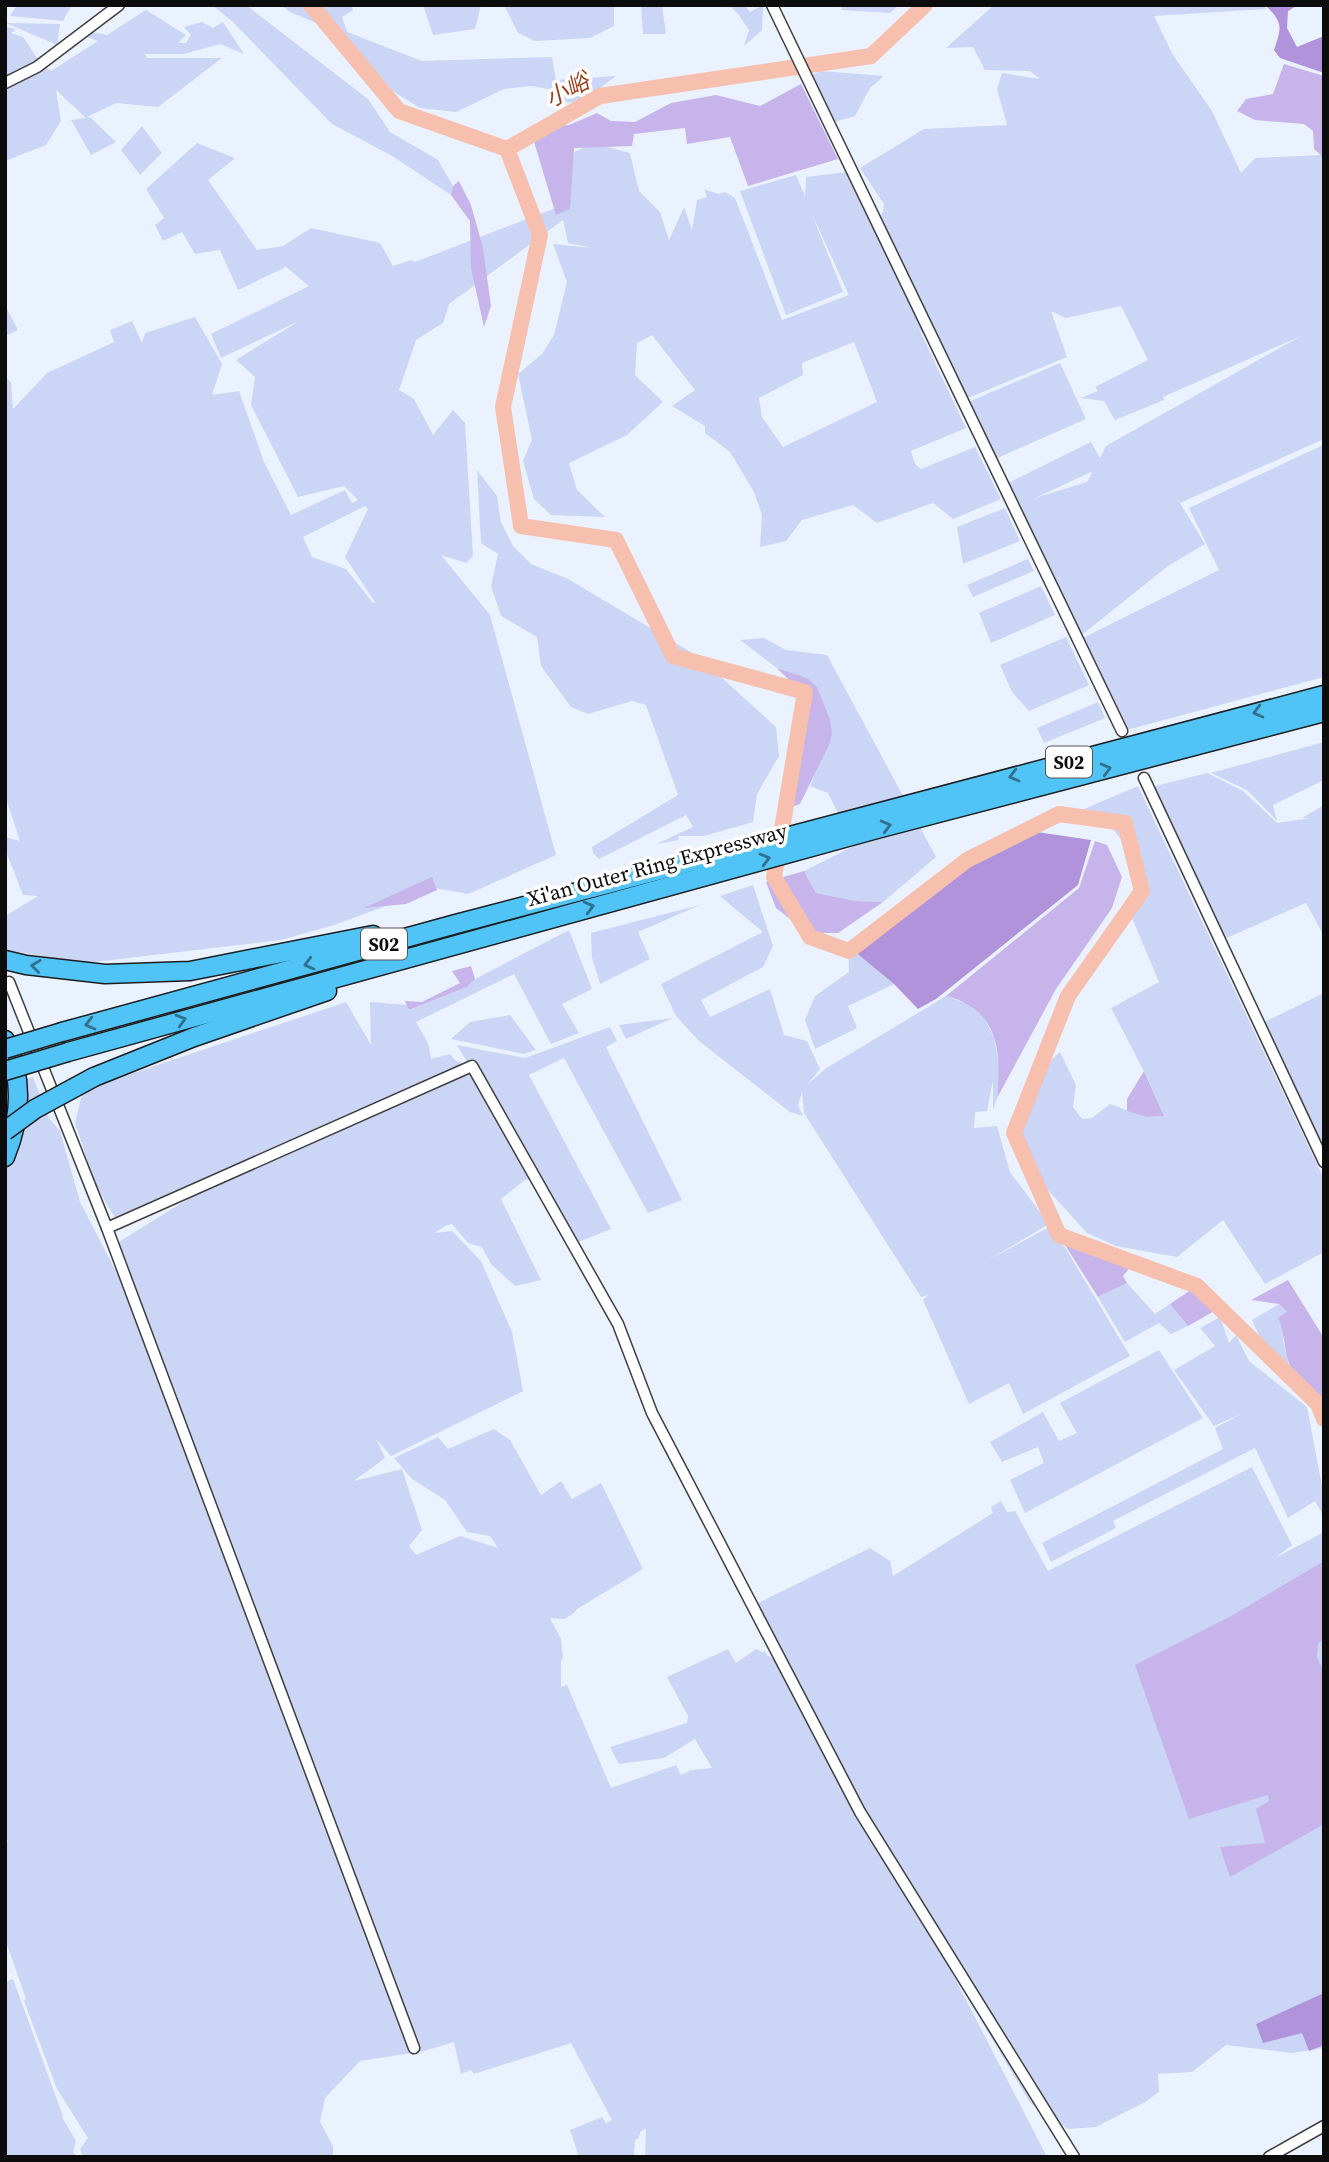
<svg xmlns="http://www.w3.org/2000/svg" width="1329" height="2162" font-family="'Source Serif 4','Noto Sans SC',serif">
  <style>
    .farmland { fill: #cbd5f5; fill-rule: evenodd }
    .green { fill: #c6b4ea }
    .forest { fill: #b093db }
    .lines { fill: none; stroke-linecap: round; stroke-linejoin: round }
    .river { stroke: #f7bfae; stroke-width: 16 }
    .street-casing { stroke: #3f3f3f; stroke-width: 13 }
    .highway-casing { stroke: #1d1d1d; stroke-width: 21 }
    .street { stroke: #fff; stroke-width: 10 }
    .highway { stroke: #50c4f7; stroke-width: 18 }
    .highway-bridge-casing { stroke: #1d1d1d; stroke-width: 21; stroke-linecap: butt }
    .highway-bridge { stroke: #50c4f7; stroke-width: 18 }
    .oneway { stroke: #31718d }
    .labels { text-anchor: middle; stroke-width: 7; stroke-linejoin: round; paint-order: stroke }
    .shield { fill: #fff; stroke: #555; stroke-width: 2 }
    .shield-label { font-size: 19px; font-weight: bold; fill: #0c0c0c }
    .street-label { font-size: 21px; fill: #0c0c0c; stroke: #fff }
    .water-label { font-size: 23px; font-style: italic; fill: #9f3c13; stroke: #fff }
  </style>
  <rect width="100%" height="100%" fill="#ebf2ff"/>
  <g class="farmland">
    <path d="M17 5H72L63 21 10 16Z"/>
    <path d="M212 5H246L368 99 390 132 438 160 453 186 451 195 394 157 332 124 233 22Z"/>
    <path d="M281 5H351L353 10 342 17 347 32 422 61 552 57 556 80 616 76 585 99 568 103 548 89 532 86 504 89 456 112 420 108 376 81 321 25 290 12Z"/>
    <path d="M423 5H481L475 29 433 35Z"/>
    <path d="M504 5H614V26L590 38 535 41 518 33Z"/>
    <path d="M641 5H662L666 34H643Z"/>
    <path d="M729 5H744L750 12 763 5 762 30 744 46 749 30 738 14Z"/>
    <path d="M842 5H899L890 13 842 10Z"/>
    <path d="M994 5H1262L1266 9 1154 16 1173 55 1212 111 1241 173 1255 158 1324 155V439L1180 503 1205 544 1168 566 1078 638 1004 485 1091 442 1100 458 1106 446 1301 336 1163 397 1164 400 1115 420 1104 401 1080 398 1098 391 1095 387 1148 360 1121 306 1066 318 1051 311 1067 357 968 398 918 327 966 428 911 451 915 464 921 469 975 447 1001 499 953 519 933 503 877 523 853 505 802 520 786 541 760 547 762 515 754 492 730 452 705 433V426L672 406 695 390 652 335 637 343 635 375 663 402 627 435 569 463 577 490 605 517 551 515 534 499 523 461 532 440 518 374 542 354 554 335 567 282 553 244 593 248 568 243 563 220 449 304 443 323 416 340 399 390 414 399 433 435 453 410 465 423 473 556 466 563 441 555 490 615 556 855 468 894 435 888 334 925 281 940 86 963 5 950V916L38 896 23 895 5 849V837L20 841 5 796V377L11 382 13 409 47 373 114 342 110 330 132 321 142 343 145 333 195 317 222 364 212 395 239 391 264 462 291 515 345 490 352 503 358 500 344 486 298 497 251 405 255 377 236 360 299 321 221 358 211 334 309 286 286 267 238 290 220 250 195 254 182 232 163 241 155 225 164 218 146 189 197 143 235 158 208 180 257 250 283 246 311 228 380 243 393 266 412 260 415 262 561 206 567 156 593 143 630 153 639 191 660 212 669 240 684 207 692 230 697 200 707 197 704 189 718 194 725 192 735 198 782 320 849 295 811 212 843 292 786 315 740 191 796 175 805 196 806 177 846 172 874 225 883 212 884 204 860 168 924 129 1007 125 997 89 1002 73 1040 79 1030 71 985 70 973 47 946 48ZM854 342 877 402 783 447 762 417 759 398 803 375 802 363ZM1092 473 1087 482 1035 498 1091 472ZM365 506 368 509 345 557 375 602 373 603 346 569 312 557 303 537Z"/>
    <path d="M146 10 186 35 178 43H186L191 35 184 27 202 22 213 28 223 22 244 54 220 44 184 54H145L147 58H222L158 107 116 103 87 117 91 118 116 142 91 155 71 120 86 118 56 90 61 121 46 145 5 161V27L16 29 11 33 23 37 39 61 51 71 98 41 85 36 92 32 107 35Z"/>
    <path d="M6 23 60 24 57 45Z"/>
    <path d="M821 71 884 76 870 88 855 116 831 123 808 77Z"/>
    <path d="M142 126 162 153 140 175 121 150Z"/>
    <path d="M5 305 18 330 5 336Z"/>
    <path d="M1060 363 1086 419 993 460 966 403Z"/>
    <path d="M1323 445 1324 677 1123 731 1079 640 1219 570 1189 508Z"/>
    <path d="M477 470 497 496 501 522 513 546 531 564 568 579 699 657 776 727 779 756 757 794 753 822 704 836H678L679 840 656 844 693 827 686 815 599 859 593 853 592 847 678 795 646 705 632 701 588 714 571 707 541 666 537 637 501 616 491 586 498 554 481 543Z"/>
    <path d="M1005 508 1020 541 963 564 957 527Z"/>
    <path d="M1028 559 1034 571 973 597 967 585Z"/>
    <path d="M1041 586 1055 615 991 643 979 613Z"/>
    <path d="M1066 637 1089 685 1029 711 1012 692 1000 665Z"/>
    <path d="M764 638 786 650 827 655 936 857 883 902 856 901 816 893 804 871 854 846 828 793 810 786 832 734 806 678 777 668 740 640Z"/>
    <path d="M1098 702 1105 718 1044 743 1037 728Z"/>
    <path d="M1324 742V780L1273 805 1277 821 1247 790 1211 773Z"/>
    <path d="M1207 773 1243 791 1277 823 1310 818H1302L1324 805V936L1306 903 1222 940 1152 787Z"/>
    <path d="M1138 786 1324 1179V1252L1265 1284 1223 1220 1177 1257 1116 1246 1087 1233 1047 1189 1018 1139 1021 1104 1044 1067 1060 1052 1076 1085 1073 1107 1082 1119 1092 1118 1110 1104 1145 1117 1164 1116 1148 1079 1111 1008 1159 982 1127 906 1133 891 1131 853 1110 825 1075 813Z"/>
    <path d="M753 885 773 946 763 967 701 1000 710 1017 770 989 784 1035 807 1041 820 1069 808 1084 825 1069 946 996 973 1006 985 1019 994 1038 1000 1071 997 1098 993 1110V1080L987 1111 975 1112 974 1128 997 1126 1010 1172 1049 1224 985 1262 1049 1227 1066 1249 1130 1356 1023 1414 1009 1383 969 1404 923 1300 928 1295 921 1297 804 1113 802 1092 798 1105 803 1116 790 1112 699 1041 676 1016 661 984 763 932 720 896Z"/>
    <path d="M700 905 638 932 650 959 600 984 592 958 591 933Z"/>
    <path d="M569 930 592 989 562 1004 579 1033 551 1044 514 974 416 1022 428 1043 431 1059 450 1054 456 1061 465 1064 532 1179 525 1180 501 1199 541 1280 515 1286 491 1264 482 1247 468 1243 452 1224 447 1225 434 1233 452 1231 481 1261 512 1332 523 1391 391 1456 377 1440 385 1458 354 1481 402 1469 422 1530 409 1546 416 1555 460 1536 498 1548 490 1536 467 1532 445 1500 412 1479 394 1458 438 1437 448 1449 494 1429 510 1440 541 1495 561 1481 572 1499 601 1483 643 1569 577 1609 574 1613 564 1619 550 1618 561 1639 563 1658 561 1660V1687L567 1685 611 1788 676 1765 681 1775 691 1770 712 1768 695 1739 664 1758 619 1764 610 1747 687 1723 688 1716 667 1677 728 1649 736 1663 756 1649 762 1652 765 1651 767 1655 774 1659 770 1638 766 1639 748 1608 870 1548 890 1561 893 1576 993 1513 991 1507 1001 1501 1007 1512 1015 1511 1048 1571 1252 1467 1292 1545 1275 1558 1324 1532V2048L1292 2053 1226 2045 1192 2072 1158 2074 1159 2092 1145 2102 1096 2127 1068 2129 1030 2103 946 1961 1047 2157H645L646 2129 641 2131 638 2139 635 2140 634 2157H579L570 2130 602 2117 606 2123 612 2120 571 2043 474 2074 471 2070 461 2074 454 2042 424 2051 360 2061 325 2098 320 2122 333 2146V2157H83L80 2149 88 2138 57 2089 24 2001 26 1999 5 1939V1843L9 1840 5 1841V1086L33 1077 49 1118 60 1131 80 1202 122 1283 117 1243 254 1158 118 1223 96 1186 75 1123 83 1090 346 1002 371 1045 370 1002 407 1005 410 1010 467 987 475 979Z"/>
    <path d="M848 946 894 984 848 1006 857 1028 815 1049 805 1020 815 996 849 972Z"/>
    <path d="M1324 993V1161L1258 1025Z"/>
    <path d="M510 1015 536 1050 524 1054 451 1039 470 1022Z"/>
    <path d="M673 1018 626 1039 619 1025Z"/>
    <path d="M610 1027 617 1041 606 1047 682 1200 648 1213 564 1058 529 1075 611 1229 576 1243 457 1045 525 1058Z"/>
    <path d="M1127 1283 1155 1314 1170 1304 1188 1326 1171 1334 1159 1323 1125 1342 1098 1297Z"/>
    <path d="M1279 1304 1287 1312 1283 1341 1289 1366 1303 1387 1267 1353 1252 1320Z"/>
    <path d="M1220 1317 1229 1343 1236 1335 1249 1361 1307 1407 1324 1497V1517L1315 1501 1288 1518 1255 1448 1113 1521 1116 1528 1051 1562 1042 1543 1223 1449 1215 1428 1243 1413 1214 1426 1174 1370 1215 1346 1200 1328Z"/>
    <path d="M1159 1350 1203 1418 1025 1513 1010 1480 1044 1463 1038 1447 1002 1462 990 1442 1043 1412 1059 1441 1077 1433 1060 1403Z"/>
    <path d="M13 1979 63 2116 62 2117 76 2141 73 2152 77 2157H5V1982Z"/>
  </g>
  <g class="green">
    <path d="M1284 64 1324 76V158L1314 149 1313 131 1304 124 1255 120 1237 111 1246 99 1273 94Z"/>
    <path d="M801 84 838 159 748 186 730 137 687 144 685 128 634 134 632 146 574 148 570 209 556 215 532 135 539 127 569 125 597 113 611 121 635 122 671 103 716 95 760 106Z"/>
    <path d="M459 181 471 205 483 248 491 306 484 327 471 268 470 221 451 195 453 186Z"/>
    <path d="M777 668 807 678 817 687 830 720 832 734 829 745 800 804 780 811C795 773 819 728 796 689 792 681 783 675 777 668Z"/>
    <path d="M1095 841 1107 845 1122 877 1112 908 1056 989 997 1098C1002 1051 998 1009 946 996L1079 888Z"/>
    <path d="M804 871 816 893 856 901 883 902 838 933H808L776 908 766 882Z"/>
    <path d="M432 877 437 890 406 904 364 908Z"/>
    <path d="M471 966 475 979 467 987 409 1010 405 1001 422 1002 460 983 452 971Z"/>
    <path d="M1144 1071 1164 1116 1146 1117 1127 1111V1099Z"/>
    <path d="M1060 1237 1132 1265 1123 1276 1127 1283 1098 1297Z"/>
    <path d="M1288 1280 1324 1338V1417L1323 1411C1311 1397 1296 1383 1290 1366 1283 1350 1286 1333 1278 1318L1287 1312 1279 1304 1251 1300Z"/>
    <path d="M1195 1287 1223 1306 1188 1326 1170 1304Z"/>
    <path d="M1324 1561V1640L1318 1643 1317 1658 1324 1671V1824L1230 1877 1220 1847 1265 1843 1256 1809 1269 1801 1268 1795 1189 1819 1135 1665 1233 1615Z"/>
  </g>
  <g class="forest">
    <path d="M1265 5H1298L1288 11 1287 28 1297 47 1324 36V73L1280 58 1274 50C1282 27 1283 22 1265 5Z"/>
    <path d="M1037 832 1091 840 1078 885 936 999 918 1009 894 984 848 946 854 945 902 916 1006 836Z"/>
    <path d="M1324 1993V2045L1309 2051 1302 2033 1263 2043 1256 2024Z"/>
  </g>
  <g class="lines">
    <g class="river">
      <path d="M311 5 399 111 507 149 600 96 871 56 925 5"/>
      <path d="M507 149 540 235 503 407 521 526 616 540 673 656 805 692 774 877 810 937 849 951 967 860 1059 814 1125 823 1142 891 1068 996 1014 1133 1059 1235 1197 1286 1318 1404 1324 1419"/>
    </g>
    <g class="street-casing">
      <g id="street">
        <path d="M772 5 1122 731"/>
        <path d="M5 83 37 67 119 5"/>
        <path d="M1144 778 1324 1162"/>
        <path d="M9 982 107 1228 472 1066 618 1324 652 1413 860 1812 1074 2157"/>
        <path d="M107 1228 414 2048"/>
        <path d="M1269 2157 1324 2126"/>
      </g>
    </g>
    <g class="highway-casing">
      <g id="highway">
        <path d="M5 960 26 965 105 974 190 971 373 935"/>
        <path d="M62 1032 456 924 1324 695"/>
        <path d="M5 1040C24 1079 21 1118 5 1157"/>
        <path d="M68 1052 877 829 1324 712"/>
        <path d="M94 1077 194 1037 327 991"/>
      </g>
    </g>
    <use href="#street" class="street"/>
    <use href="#highway" class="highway"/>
    <g class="highway-bridge-casing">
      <g id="highway-bridge">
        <path d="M5 1049 62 1032"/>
        <path d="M5 1071 68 1052"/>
        <path d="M5 1131 35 1109 94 1077"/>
      </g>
    </g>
    <use href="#highway-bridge" class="highway-bridge"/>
  </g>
  <defs><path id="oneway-chevron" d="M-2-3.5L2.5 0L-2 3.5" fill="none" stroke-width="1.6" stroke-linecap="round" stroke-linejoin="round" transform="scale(1.75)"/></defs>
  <g class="oneway">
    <use href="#oneway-chevron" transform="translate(1258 712) rotate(165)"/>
    <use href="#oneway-chevron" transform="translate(1106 769) rotate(-15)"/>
    <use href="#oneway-chevron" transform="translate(1014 776) rotate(165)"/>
    <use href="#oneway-chevron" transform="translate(886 826) rotate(-15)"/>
    <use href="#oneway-chevron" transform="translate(765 859) rotate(-15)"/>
    <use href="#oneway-chevron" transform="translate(589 907) rotate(-15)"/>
    <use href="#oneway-chevron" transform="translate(309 964) rotate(165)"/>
    <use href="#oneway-chevron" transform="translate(36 966) rotate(-173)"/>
    <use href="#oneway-chevron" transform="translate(181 1020) rotate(-16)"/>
    <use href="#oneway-chevron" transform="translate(90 1024) rotate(165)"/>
  </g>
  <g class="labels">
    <g class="shield">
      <rect x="1046" y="746.5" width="46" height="31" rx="5"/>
      <rect x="361" y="928.5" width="46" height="31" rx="5"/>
    </g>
    <g class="shield-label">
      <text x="1069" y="769">S02</text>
      <text x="384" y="951">S02</text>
    </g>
    <g class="street-label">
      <text transform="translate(657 865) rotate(-15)" y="7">Xi'an Outer Ring Expressway</text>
    </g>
    <g class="water-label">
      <text transform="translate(567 90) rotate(-28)" y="8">小峪</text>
    </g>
  </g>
  <rect width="1329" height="2162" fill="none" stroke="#0c0c0c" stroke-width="14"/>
</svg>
